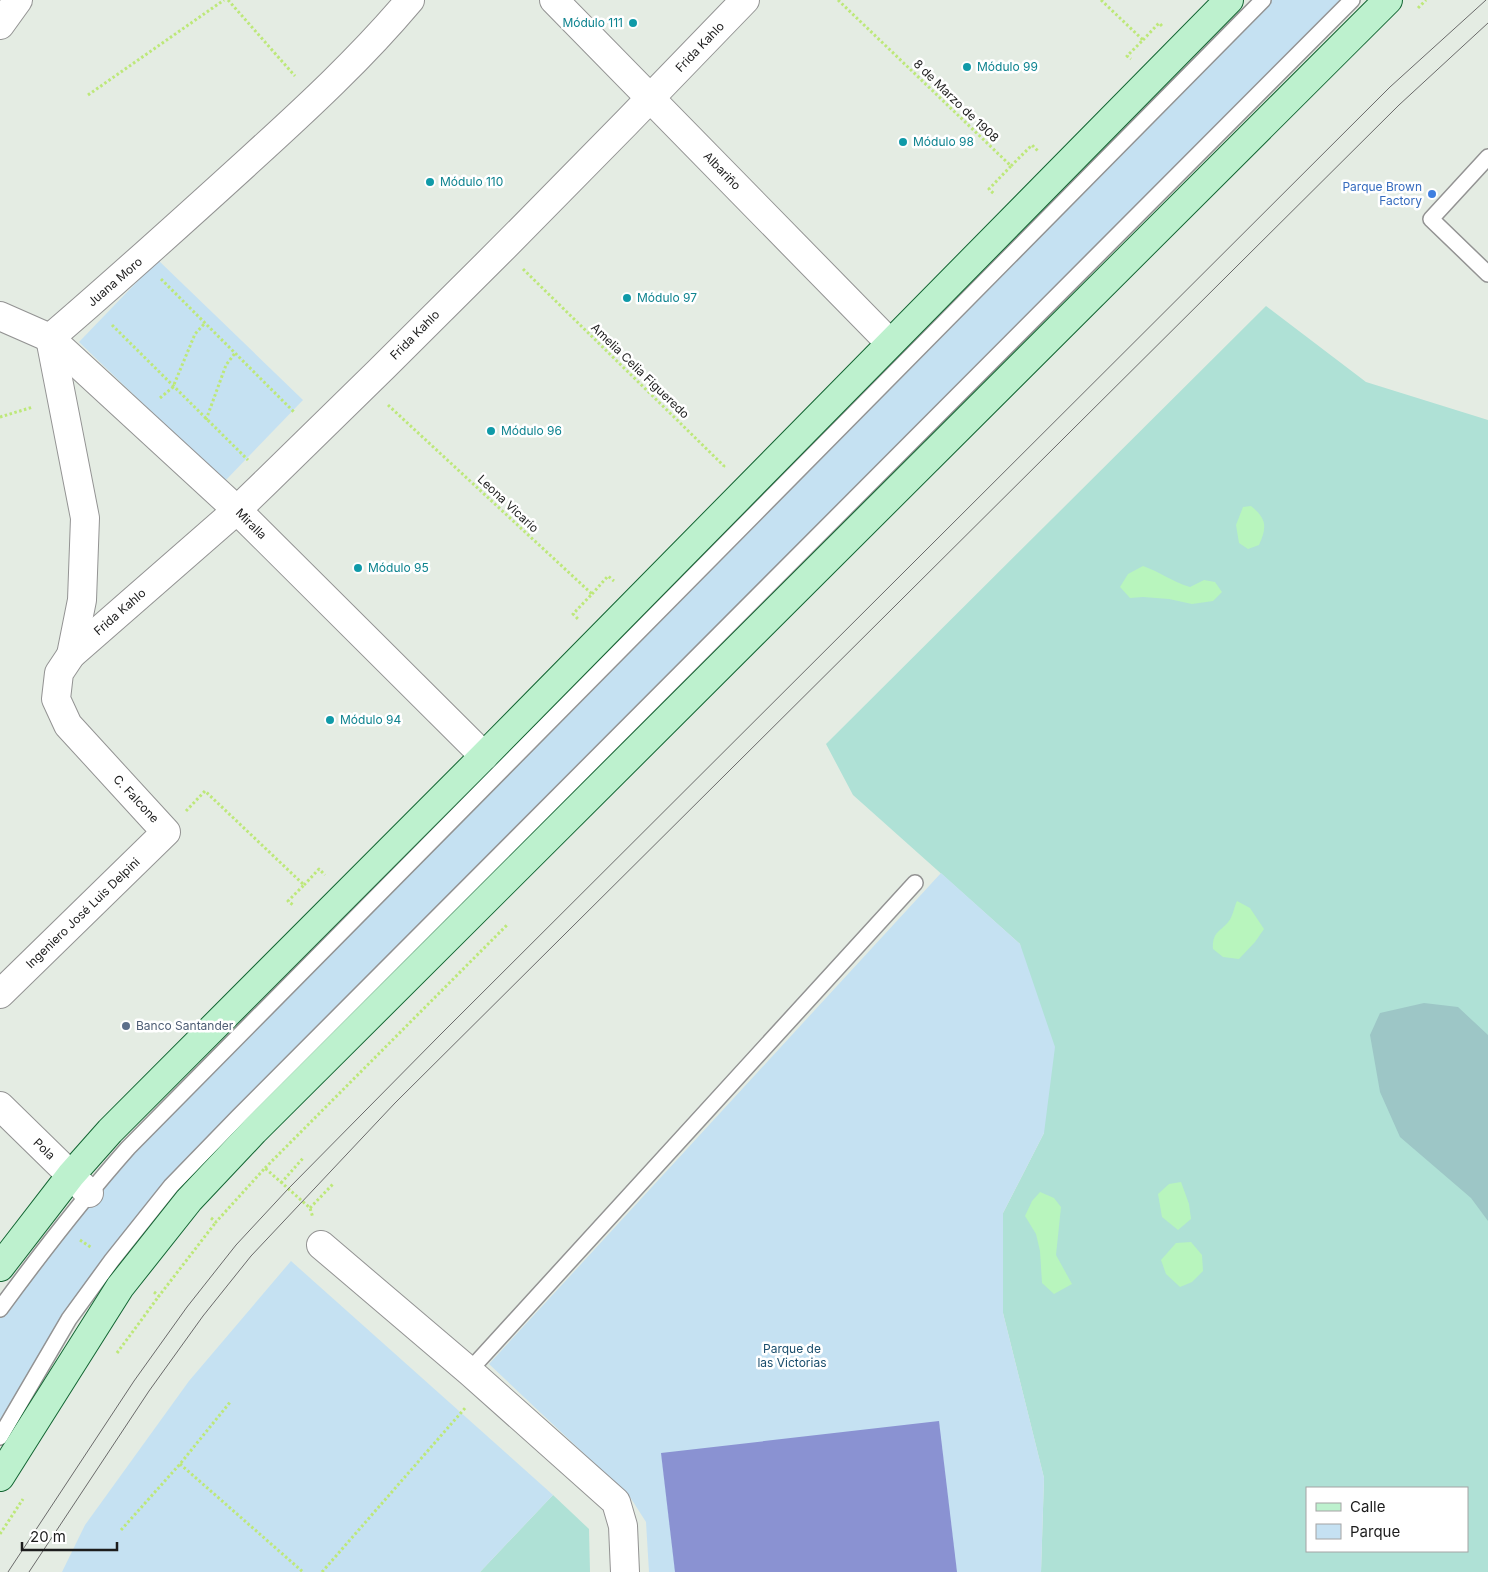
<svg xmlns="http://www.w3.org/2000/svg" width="1488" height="1572" font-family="Inter,sans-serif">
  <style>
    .grass { fill: #afe1d6; fill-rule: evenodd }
    .forest { fill: #9dc6c6 }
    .sand { fill: #b8f5bd }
    .park { fill: #c5e1f2 }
    .pitch { fill: #8a92d2 }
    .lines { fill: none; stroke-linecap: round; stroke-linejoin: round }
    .lane-casing { stroke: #939393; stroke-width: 18 }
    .street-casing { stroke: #939393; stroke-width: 30 }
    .secondary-casing { stroke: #126432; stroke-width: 30 }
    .path { stroke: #bde879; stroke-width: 3; stroke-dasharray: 2.5 2.5; stroke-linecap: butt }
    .lane { stroke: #fff; stroke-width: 15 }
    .street { stroke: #fff; stroke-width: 28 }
    .secondary { stroke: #bdf1ce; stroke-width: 28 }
    .tram { stroke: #6a6a6a; stroke-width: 1 }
    .culture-dot { fill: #0f9aa8; stroke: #fff; stroke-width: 2 }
    .shop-dot { fill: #3f7fe0; stroke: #fff; stroke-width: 2 }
    .service-dot { fill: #5c6f8a; stroke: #fff; stroke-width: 2 }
    .labels { text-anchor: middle; stroke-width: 5; stroke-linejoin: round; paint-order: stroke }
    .culture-label { font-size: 12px; fill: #0d838f; stroke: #fff; text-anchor: start }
    .street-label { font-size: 12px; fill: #1c1c1c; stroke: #fff }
    .shop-label { font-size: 12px; fill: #366cbe; stroke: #fff; text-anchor: end }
    .service-label { font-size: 12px; fill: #4e5e75; stroke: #fff; text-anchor: start }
    .park-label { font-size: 12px; fill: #194d6c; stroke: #fff }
  </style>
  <rect width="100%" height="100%" fill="#e4ece3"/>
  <g class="grass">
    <path d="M1266 306 1366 382 1488 420V1572H1041L1044 1478 1003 1313V1213L1044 1133 1020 944 853 795 826 744ZM1307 1488H1467V1551H1307Z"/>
    <path d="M553 1495 589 1529 590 1572H480Z"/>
  </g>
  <path class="forest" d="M1424 1003 1458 1007 1488 1035V1221L1471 1198 1400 1137 1380 1092 1370 1035 1380 1013Z"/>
  <g class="sand">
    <path d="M1251 506C1267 519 1267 527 1259 545L1248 549 1239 543 1236 525 1243 507Z"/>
    <path d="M1143 566C1160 572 1173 582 1190 587L1204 580 1215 582 1222 592 1213 601 1192 604 1169 599 1143 597 1130 598 1120 587 1128 574Z"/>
    <path d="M1237 901 1250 908 1264 929 1255 942 1239 959 1223 957 1213 949C1212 932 1220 932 1229 921 1233 916 1234 907 1237 901Z"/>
    <path d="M1181 1182 1189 1204 1191 1219 1178 1230 1162 1217 1158 1194 1169 1184Z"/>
    <path d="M1040 1192 1054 1198 1061 1207 1056 1255 1072 1284 1054 1294 1042 1283 1040 1251 1036 1234 1025 1216 1032 1201Z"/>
    <path d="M1191 1242 1202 1255 1203 1271 1192 1282 1180 1287 1166 1274 1161 1260 1176 1243Z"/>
  </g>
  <g class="park">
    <path d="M1263 0H1352L238 1117 112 1260 0 1437V1309L89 1193Z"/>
    <path d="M158 260 303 400 224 482 79 342Z"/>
    <path d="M941 873 1020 944 1055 1047 1044 1133 1003 1213V1313L1044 1478 1041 1572H649L646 1522 630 1497 489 1364Z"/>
    <path d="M291 1261 553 1495 480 1572H62L85 1525 189 1381Z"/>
  </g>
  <path class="pitch" d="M939 1421 957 1572H675L661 1453Z"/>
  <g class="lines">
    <g class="lane-casing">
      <g id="lane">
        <path d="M1488 157 1431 219 1488 274"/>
        <path d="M0 1309C41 1253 82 1200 128 1148L1263 0"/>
        <path d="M469 1371 915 883"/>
        <path d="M0 1437 69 1319 112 1260 171 1186 238 1117 1352 0"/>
      </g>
    </g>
    <g class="street-casing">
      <g id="street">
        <path d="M554 0 890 343"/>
        <path d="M0 25 18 0"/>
        <path d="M0 316 50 338 237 510 484 756"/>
        <path d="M71 655 82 600 85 518 50 338C119 279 185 219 252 158 307 108 362 57 410 0"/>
        <path d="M0 994 166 832 68 725 56 699 59 673 71 655 237 510 268 480C430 323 589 163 745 0"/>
        <path d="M0 1106 89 1193"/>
        <path d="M321 1245 469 1371 616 1502 623 1526 625 1572"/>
      </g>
    </g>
    <g class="secondary-casing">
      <g id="secondary">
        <path d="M0 1267 71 1175 110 1131 484 756 1229 0"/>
        <path d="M0 1477 120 1287 189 1200 254 1131 1388 0"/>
      </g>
    </g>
    <g class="path">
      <path d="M228 0 295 76"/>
      <path d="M838 0 1011 166 989 189 995 195"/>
      <path d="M1101 0 1143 40 1127 56 1131 59"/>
      <path d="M1418 8 1426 0"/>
      <path d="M1143 40 1159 23 1162 26"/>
      <path d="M88 95 224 0"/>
      <path d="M1011 166 1032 145 1039 152"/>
      <path d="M523 269 724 466 723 467"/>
      <path d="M161 279 294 412"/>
      <path d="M112 325 248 460"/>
      <path d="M160 398 173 387 195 334 205 323"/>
      <path d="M388 405 592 594 573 614 579 620"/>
      <path d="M0 417 33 407"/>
      <path d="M206 420 226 365 235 353"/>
      <path d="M592 594 608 576 614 581"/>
      <path d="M186 811 205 791 304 885 288 901 293 905"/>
      <path d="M304 885 319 869 325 875"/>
      <path d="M265 1168 508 924"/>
      <path d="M281 1183 304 1157"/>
      <path d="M310 1208 333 1184"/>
      <path d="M211 1218 216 1222 265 1168 310 1208 313 1218"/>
      <path d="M80 1240 92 1248"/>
      <path d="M154 1292 159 1296 216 1222"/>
      <path d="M117 1353 159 1296"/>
      <path d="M180 1464 303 1572"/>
      <path d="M121 1530 180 1464 231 1401"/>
      <path d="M0 1534 23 1499"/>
      <path d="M322 1572 466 1407"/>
    </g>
    <use href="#lane" class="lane"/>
    <use href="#street" class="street"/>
    <use href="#secondary" class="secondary"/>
    <g class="tram">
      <path d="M8 1572 134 1381 187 1307 236 1245 288 1189 440 1035 1390 87 1486 0"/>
      <path d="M29 1572 149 1391 203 1316 251 1256 395 1103 1399 105 1488 23"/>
    </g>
  </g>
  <g class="culture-dot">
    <circle cx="633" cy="23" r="5"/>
    <circle cx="967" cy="67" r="5"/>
    <circle cx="903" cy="142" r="5"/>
    <circle cx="430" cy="182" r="5"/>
    <circle cx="627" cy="298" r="5"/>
    <circle cx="491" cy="431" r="5"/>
    <circle cx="358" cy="568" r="5"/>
    <circle cx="330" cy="720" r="5"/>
  </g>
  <circle class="shop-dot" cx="1432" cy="194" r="5"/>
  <circle class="service-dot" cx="126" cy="1026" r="5"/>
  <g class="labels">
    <g class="culture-label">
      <text x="623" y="27" text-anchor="end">Módulo 111</text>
      <text x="977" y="71">Módulo 99</text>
      <text x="913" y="146">Módulo 98</text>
      <text x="440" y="186">Módulo 110</text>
      <text x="637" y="302">Módulo 97</text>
      <text x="501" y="435">Módulo 96</text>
      <text x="368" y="572">Módulo 95</text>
      <text x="340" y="724">Módulo 94</text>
    </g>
    <g class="street-label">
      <text transform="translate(700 47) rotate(-46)" y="4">Frida Kahlo</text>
      <text transform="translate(956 101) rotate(44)" y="4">8 de Marzo de 1908</text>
      <text transform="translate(722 171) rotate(46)" y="4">Albariño</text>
      <text transform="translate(115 282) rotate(-41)" y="4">Juana Moro</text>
      <text transform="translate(415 335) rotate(-45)" y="4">Frida Kahlo</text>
      <text transform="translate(640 371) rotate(44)" y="4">Amelia Celia Figueredo</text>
      <text transform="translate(508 504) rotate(43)" y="4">Leona Vicario</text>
      <text transform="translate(251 524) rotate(45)" y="4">Miralla</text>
      <text transform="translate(120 612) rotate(-41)" y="4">Frida Kahlo</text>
      <text transform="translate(136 799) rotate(47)" y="4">C. Falcone</text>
      <text transform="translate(83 913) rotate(-44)" y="4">Ingeniero José Luis Delpini</text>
      <text transform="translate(44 1149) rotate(44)" y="4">Pola</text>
    </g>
    <g class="shop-label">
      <text x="1422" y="191">Parque Brown<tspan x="1422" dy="14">Factory</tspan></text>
    </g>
    <g class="service-label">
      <text x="136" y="1030">Banco Santander</text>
    </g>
    <g class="park-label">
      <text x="792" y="1353">Parque de<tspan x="792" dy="14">las Victorias</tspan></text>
    </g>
  </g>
  <rect x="1306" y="1487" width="162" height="65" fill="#ffffff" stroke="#a4a4a4"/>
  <rect x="1316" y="1503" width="25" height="8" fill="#bdf1ce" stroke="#a4a4a4"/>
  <text x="1350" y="1512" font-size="15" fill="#1c1c1c">Calle</text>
  <rect x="1316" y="1524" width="25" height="15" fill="#c5e1f2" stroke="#a4a4a4"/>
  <text x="1350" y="1537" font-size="15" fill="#1c1c1c">Parque</text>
  <path d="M22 1542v8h95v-8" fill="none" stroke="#1c1c1c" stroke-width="2.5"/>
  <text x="30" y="1542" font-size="15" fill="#1c1c1c" stroke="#ffffff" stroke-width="4" paint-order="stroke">20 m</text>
</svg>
